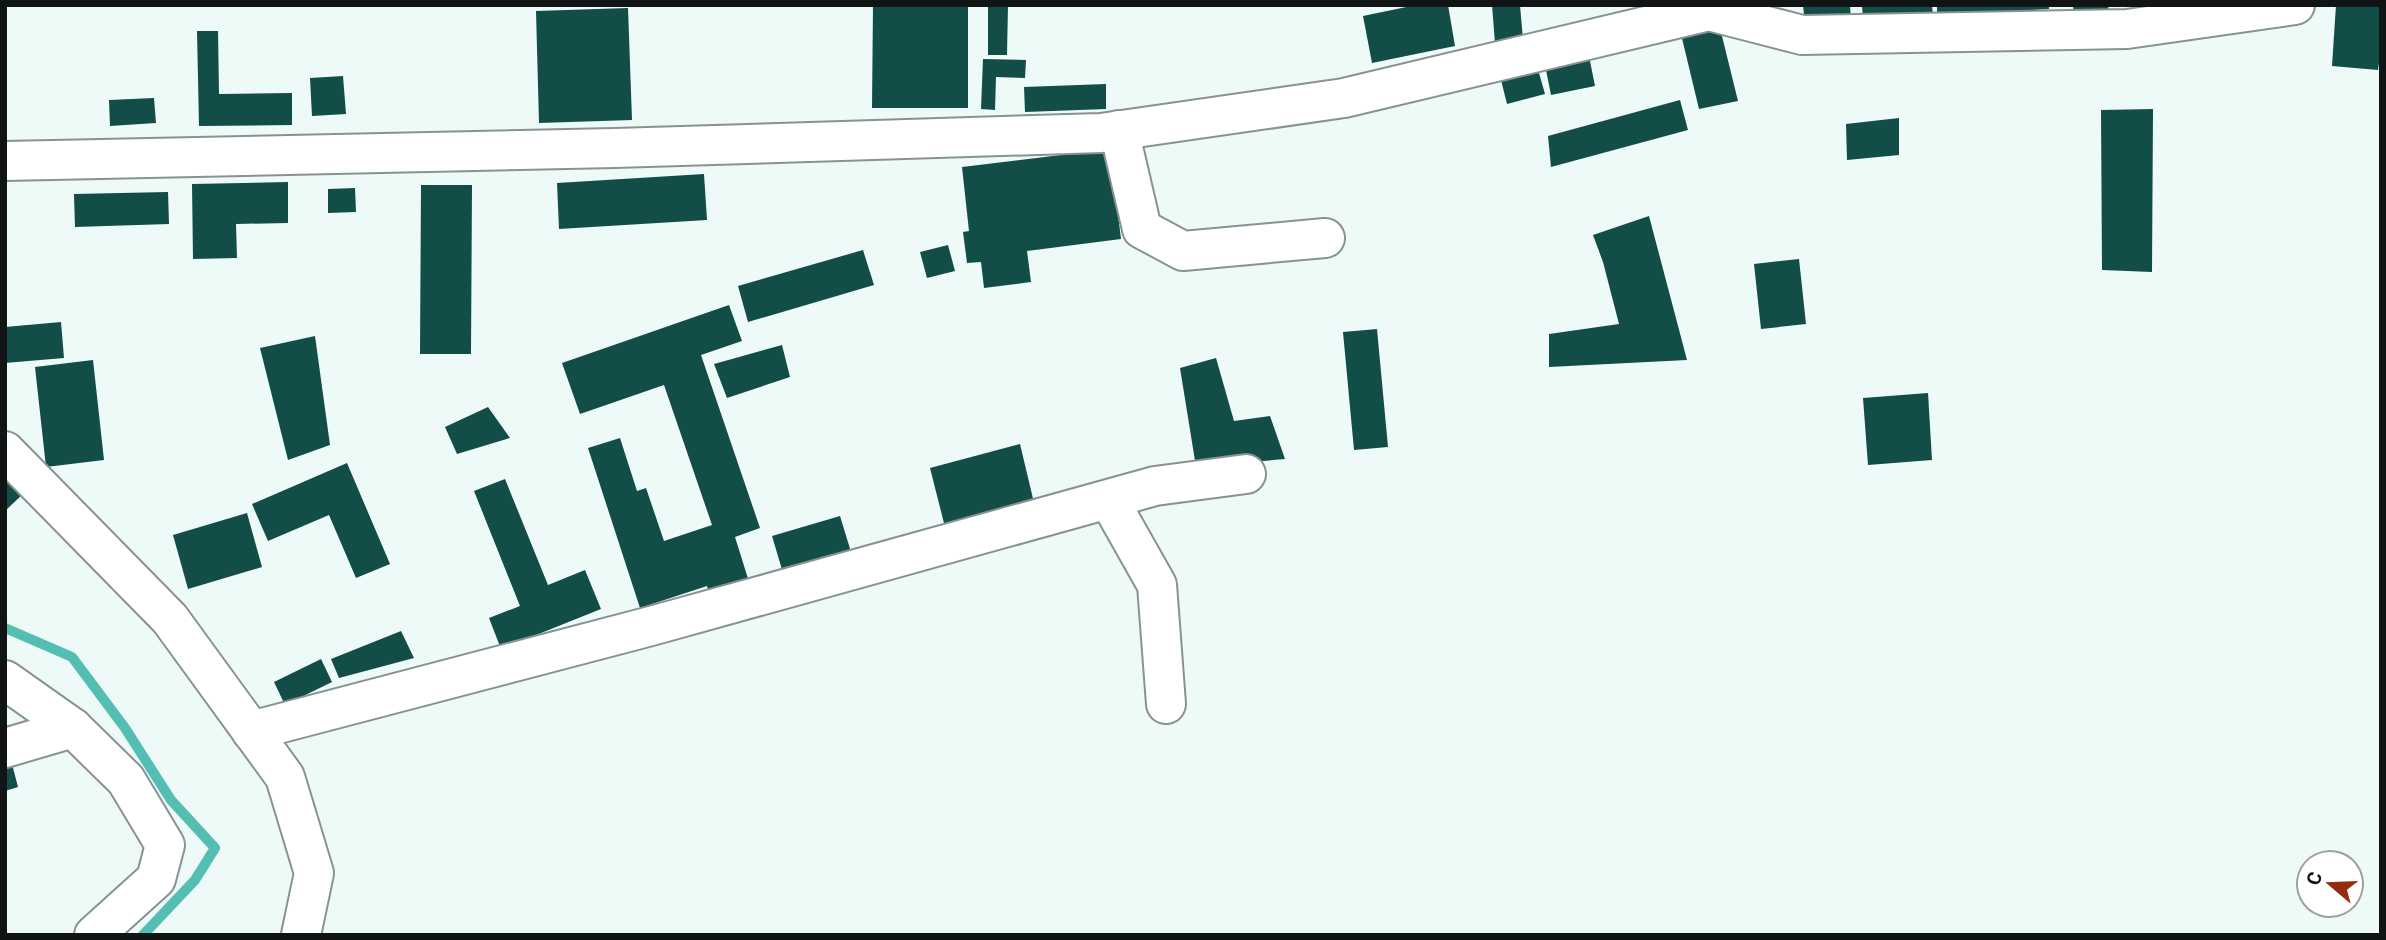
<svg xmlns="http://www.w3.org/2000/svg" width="2386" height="940" font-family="Roboto,sans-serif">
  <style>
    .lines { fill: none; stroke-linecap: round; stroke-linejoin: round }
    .stream { stroke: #54beb3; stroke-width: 10 }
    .building { fill: #124d47 }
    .street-casing { stroke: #889391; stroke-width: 42 }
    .street { stroke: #fff; stroke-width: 38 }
  </style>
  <rect width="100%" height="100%" fill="#edfaf8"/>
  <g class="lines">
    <path class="stream" d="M5 628 72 657 125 728 171 800 215 848 195 880 143 935"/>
  </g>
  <g class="building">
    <path d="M873 5H968V108H872Z"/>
    <path d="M988 5H1008L1007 55H988Z"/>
    <path d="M1416 5H1448L1455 46 1372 63 1363 16Z"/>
    <path d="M1492 5H1520L1523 40 1495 43Z"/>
    <path d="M1803 5H1850L1851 20 1805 25Z"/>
    <path d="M1862 5H1932L1933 15 1863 20Z"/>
    <path d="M1937 5H2049V9L1937 16Z"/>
    <path d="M2073 5H2108L2109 13 2074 17Z"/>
    <path d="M2336 5H2381V49L2378 70 2332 66Z"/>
    <path d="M628 8 632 120 539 123 536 11Z"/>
    <path d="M1719 24 1738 101 1699 109 1680 30Z"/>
    <path d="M197 31H218L219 94 292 93V125L199 126Z"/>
    <path d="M1589 56 1595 86 1551 95 1545 65Z"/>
    <path d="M983 59 1026 60 1025 78 996 77 995 110 981 109Z"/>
    <path d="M1537 66 1545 94 1507 104 1500 76Z"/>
    <path d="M343 76 346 114 312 116 310 78Z"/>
    <path d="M1106 84V109L1025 112 1024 87Z"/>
    <path d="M154 98 156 123 110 126 109 100Z"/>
    <path d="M1680 100 1688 130 1551 167 1548 136Z"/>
    <path d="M2153 109 2152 272 2102 270 2101 110Z"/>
    <path d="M1899 118V155L1847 160 1846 124Z"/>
    <path d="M1110 149 1121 239 1027 251 1031 282 984 288 981 262 967 263 963 232 969 231 962 167Z"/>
    <path d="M704 174 707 220 559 229 557 183Z"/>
    <path d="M288 182V223L236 224 237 258 193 259 192 184Z"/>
    <path d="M421 185H472L471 354H420Z"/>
    <path d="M355 188 356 212 328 213V189Z"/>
    <path d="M168 192 169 224 75 227 74 194Z"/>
    <path d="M1649 216 1687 360 1549 367V334L1619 324 1603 262 1593 235Z"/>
    <path d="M948 245 955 271 927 278 920 252Z"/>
    <path d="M863 250 874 285 748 322 738 286Z"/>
    <path d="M1799 259 1806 324 1761 329 1754 264Z"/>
    <path d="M729 305 742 341 701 355 760 528 735 537 750 585 711 598 707 586 640 608 588 448 620 438 637 491 646 488 664 541 712 525 664 385 580 414 562 363Z"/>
    <path d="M61 322 64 358 5 363V327Z"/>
    <path d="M1377 329 1388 447 1354 450 1343 332Z"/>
    <path d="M315 336 330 445 288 460 260 348Z"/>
    <path d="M782 345 790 377 727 398 714 364Z"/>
    <path d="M1216 358 1234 421 1270 416 1285 459 1196 467 1180 368Z"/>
    <path d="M93 360 104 460 46 467 35 367Z"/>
    <path d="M1928 393 1932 460 1868 465 1863 398Z"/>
    <path d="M488 407 510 438 457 454 445 427Z"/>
    <path d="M1020 444 1035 507 946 531 930 468Z"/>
    <path d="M347 463 390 564 356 578 329 515 268 541 252 504Z"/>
    <path d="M5 473 24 493 5 511Z"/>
    <path d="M505 479 548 585 585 570 601 609 501 649 489 618 520 606 474 491Z"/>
    <path d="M247 513 262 567 188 589 173 535Z"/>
    <path d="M840 516 851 552 783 573 772 536Z"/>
    <path d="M401 631 414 658 339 678 331 659Z"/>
    <path d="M321 659 332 682 285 705 274 682Z"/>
    <path d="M12 764 18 787 5 791V766Z"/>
  </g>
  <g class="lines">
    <g class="street-casing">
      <g id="street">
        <path d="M1119 130 1142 229 1183 251 1325 238"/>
        <path d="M5 161 615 148 1101 133 1344 98 1709 11 1802 35 2127 29 2295 5"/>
        <path d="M5 451 170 619 285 777 314 873 301 935"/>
        <path d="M1109 500 1157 585 1166 704"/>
        <path d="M5 680 73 728 126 780 165 845 156 879 94 935"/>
        <path d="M251 731 651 626 1155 486 1246 474"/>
        <path d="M5 748 73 728"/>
      </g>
    </g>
    <use href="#street" class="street"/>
  </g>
  <rect width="2386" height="940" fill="none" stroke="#101414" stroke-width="14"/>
  <g transform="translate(2330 884) rotate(289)"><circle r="33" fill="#ffffff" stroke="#9fa1a1" stroke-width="2"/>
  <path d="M0-5L12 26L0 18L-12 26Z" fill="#942d0f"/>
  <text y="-10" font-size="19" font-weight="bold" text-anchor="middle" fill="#101414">С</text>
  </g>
</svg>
